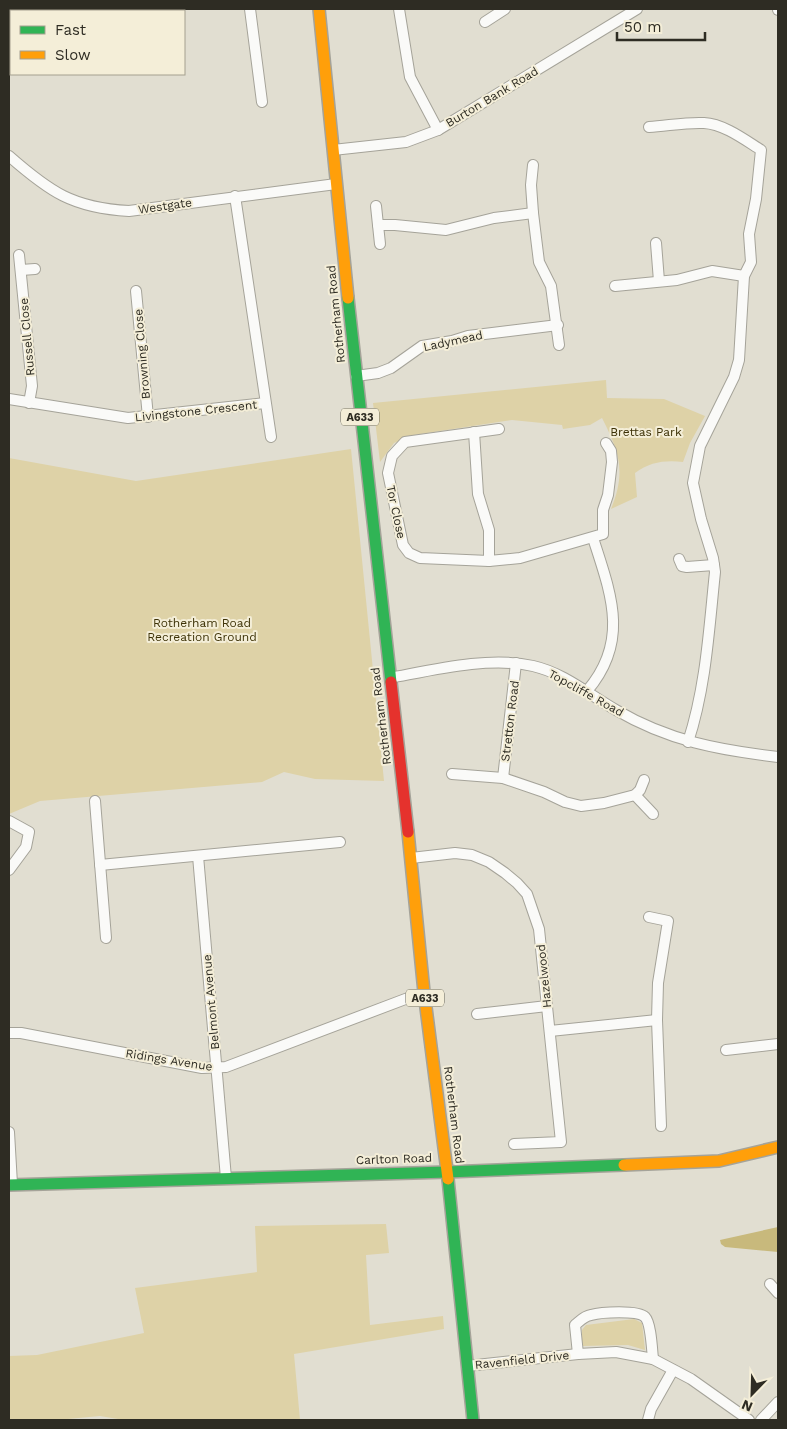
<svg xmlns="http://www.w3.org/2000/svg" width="787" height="1429" font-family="'Work Sans',sans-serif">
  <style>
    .green { fill: #ded2a7 }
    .forest { fill: #c8b97c }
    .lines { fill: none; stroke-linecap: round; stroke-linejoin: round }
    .street-casing { stroke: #a5a399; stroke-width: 12 }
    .fast-casing { stroke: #a5a399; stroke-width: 14 }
    .slow-casing { stroke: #a5a399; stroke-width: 14 }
    .jam-casing { stroke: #a5a399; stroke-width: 14 }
    .street { stroke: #fafaf8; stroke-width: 10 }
    .fast { stroke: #30b455; stroke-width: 11 }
    .slow { stroke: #ff9f0a; stroke-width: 11 }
    .jam { stroke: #e5322d; stroke-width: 11 }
    .labels { text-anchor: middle; stroke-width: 4; stroke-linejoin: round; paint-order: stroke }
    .shield { fill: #f4eed8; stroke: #696659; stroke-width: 1 }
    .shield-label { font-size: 11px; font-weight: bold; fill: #2e2c23 }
    .street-label { font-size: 12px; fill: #2e2c23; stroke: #f4eed8 }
    .park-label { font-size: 12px; fill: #3d3207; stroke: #f4eed8 }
  </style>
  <rect width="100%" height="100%" fill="#e1ded1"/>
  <g class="green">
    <path d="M606 380 607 398 664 399 705 416 690 443 683 462C665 460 650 462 635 473L637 497 611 509C626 472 620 453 602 418L590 425 563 429 562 425 512 420 414 435 394 443 380 462 373 403Z"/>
    <path d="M351 449 384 781 315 779 284 772 262 782 40 801 9 814V458L136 481Z"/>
    <path d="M386 1224 389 1253 366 1255 370 1325 443 1316 444 1329 294 1354 300 1420H124L100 1416 57 1420H9V1356L37 1355 144 1333 135 1288 257 1272 255 1226Z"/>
    <path d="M634 1319 642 1323 645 1350 628 1345 582 1346V1330L586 1325Z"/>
  </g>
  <path class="forest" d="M778 1227V1252L725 1247 721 1244 720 1240Z"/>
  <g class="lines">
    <g class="street-casing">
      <g id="street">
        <path d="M250 9 262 102"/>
        <path d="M399 9 410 77 438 130"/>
        <path d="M778 9V10"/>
        <path d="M485 22 505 9"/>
        <path d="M649 127C667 126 686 122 704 123 724 124 745 140 761 150L756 199 749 234 751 262 744 276 739 360 734 377 700 446 693 483 701 519 713 558 715 572C709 629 706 687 688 742"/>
        <path d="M333 150 406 142 438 130 637 9"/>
        <path d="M9 156C50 192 73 208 129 211L336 184"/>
        <path d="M533 165 531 185 533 213 539 262 551 286 559 345"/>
        <path d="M235 196 271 437"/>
        <path d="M376 206 380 244"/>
        <path d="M378 225H395L446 230 494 218 533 213"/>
        <path d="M656 243 659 281"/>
        <path d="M19 255 32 386 29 403"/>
        <path d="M21 270 35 269"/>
        <path d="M615 286 677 280 712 271 744 276"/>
        <path d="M136 291 148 417"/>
        <path d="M356 376 378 373 391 368 422 346 452 341 468 336 558 325"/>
        <path d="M9 399 128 418 265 403"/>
        <path d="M499 429 405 442 392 456 388 473 403 545 409 553 420 558 489 561 520 558 603 534V510L608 495 612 462 611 451 606 443"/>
        <path d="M474 432 478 494 489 530V561"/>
        <path d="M679 559 682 566 687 567 714 565"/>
        <path d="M390 678C433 670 489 656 533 666 564 673 588 694 616 710 669 741 719 750 778 757"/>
        <path d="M587 691C630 641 611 594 593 538"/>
        <path d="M452 774 503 778 544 792 565 802 581 806 604 803 635 795 640 790 644 780"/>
        <path d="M503 778 516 663"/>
        <path d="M635 795 653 814"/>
        <path d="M95 801 106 938"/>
        <path d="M9 821 29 832 26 847 9 870"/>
        <path d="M198 856 226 1178"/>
        <path d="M411 858 455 853 472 855 489 862 505 873 517 883 527 894 539 929 561 1142 514 1144"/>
        <path d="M100 865 340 842"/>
        <path d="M649 917 668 921 658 983 657 1020 661 1126"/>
        <path d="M477 1014 547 1006"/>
        <path d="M550 1031 657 1020"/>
        <path d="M9 1033H21L202 1068 226 1067 408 998"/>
        <path d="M726 1050 778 1044"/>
        <path d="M9 1132 12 1184"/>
        <path d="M770 1284 778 1293"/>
        <path d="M578 1354 575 1325C580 1321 584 1316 591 1315 601 1312 638 1310 645 1317 651 1323 652 1350 653 1359"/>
        <path d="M467 1366 578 1354 616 1352 653 1359 691 1379 749 1420"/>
        <path d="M648 1420 651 1409 673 1370"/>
        <path d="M761 1420 778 1402"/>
      </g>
    </g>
    <g class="fast-casing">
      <g id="fast">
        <path d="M348 298 391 682"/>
        <path d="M448 1179 473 1420"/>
        <path d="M9 1185 447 1172 624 1165"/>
      </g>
    </g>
    <g class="slow-casing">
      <g id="slow">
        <path d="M319 9 348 298"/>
        <path d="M408 832 424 992 448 1179"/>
        <path d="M624 1165 719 1161 778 1147"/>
      </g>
    </g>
    <g class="jam-casing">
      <path id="jam" d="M391 682 408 832"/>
    </g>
    <use href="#street" class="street"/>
    <use href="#fast" class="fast"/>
    <use href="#slow" class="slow"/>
    <use href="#jam" class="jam"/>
  </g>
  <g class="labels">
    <g class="shield">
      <rect x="341" y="408.5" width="38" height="17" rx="4"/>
      <rect x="406" y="989.5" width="38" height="17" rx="4"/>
    </g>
    <g class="shield-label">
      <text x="360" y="421">A633</text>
      <text x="425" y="1002">A633</text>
    </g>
    <g class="street-label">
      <text transform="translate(492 97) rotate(-31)" y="4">Burton Bank Road</text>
      <text transform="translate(165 206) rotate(-8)" y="4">Westgate</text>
      <text transform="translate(336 314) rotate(-96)" y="4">Rotherham Road</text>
      <text transform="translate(27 337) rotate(-95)" y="4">Russell Close</text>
      <text transform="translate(453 341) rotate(-12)" y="4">Ladymead</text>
      <text transform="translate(142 354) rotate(-95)" y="4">Browning Close</text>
      <text transform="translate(196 411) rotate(-6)" y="4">Livingstone Crescent</text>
      <text transform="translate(396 512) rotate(78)" y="4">Tor Close</text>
      <text transform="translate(586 693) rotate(29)" y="4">Topcliffe Road</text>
      <text transform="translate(381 716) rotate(-97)" y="4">Rotherham Road</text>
      <text transform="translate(510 721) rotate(-83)" y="4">Stretton Road</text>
      <text transform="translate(544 976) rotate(-96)" y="4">Hazelwood</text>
      <text transform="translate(211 1002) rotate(-95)" y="4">Belmont Avenue</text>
      <text transform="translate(169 1060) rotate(9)" y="4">Ridings Avenue</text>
      <text transform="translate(454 1115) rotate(83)" y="4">Rotherham Road</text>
      <text transform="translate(394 1159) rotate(-2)" y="4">Carlton Road</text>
      <text transform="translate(522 1360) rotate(-6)" y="4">Ravenfield Drive</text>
    </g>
    <g class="park-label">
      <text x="646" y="436">Brettas Park</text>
      <text x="202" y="627">Rotherham Road<tspan x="202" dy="14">Recreation Ground</tspan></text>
    </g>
  </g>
  <rect width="787" height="1429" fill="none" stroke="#2e2c23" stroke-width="20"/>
  <rect x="10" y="10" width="175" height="65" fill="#f4eed8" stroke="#a5a090"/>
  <rect x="20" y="26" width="25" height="8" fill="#30b455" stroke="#a5a090"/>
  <text x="55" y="35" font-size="15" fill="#2e2c23">Fast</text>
  <rect x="20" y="51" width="25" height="8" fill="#ff9f0a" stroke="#a5a090"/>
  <text x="55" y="60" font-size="15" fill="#2e2c23">Slow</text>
  <g transform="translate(752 1394) rotate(203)" stroke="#f4eed8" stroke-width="4" paint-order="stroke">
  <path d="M0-4L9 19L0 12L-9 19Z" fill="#2e2c23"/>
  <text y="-8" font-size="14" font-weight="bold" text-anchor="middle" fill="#2e2c23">N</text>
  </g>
  <path d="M617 32v8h88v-8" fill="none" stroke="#2e2c23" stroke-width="2.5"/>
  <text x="624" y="32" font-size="15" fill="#2e2c23" stroke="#f4eed8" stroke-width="4" paint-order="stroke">50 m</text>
</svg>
